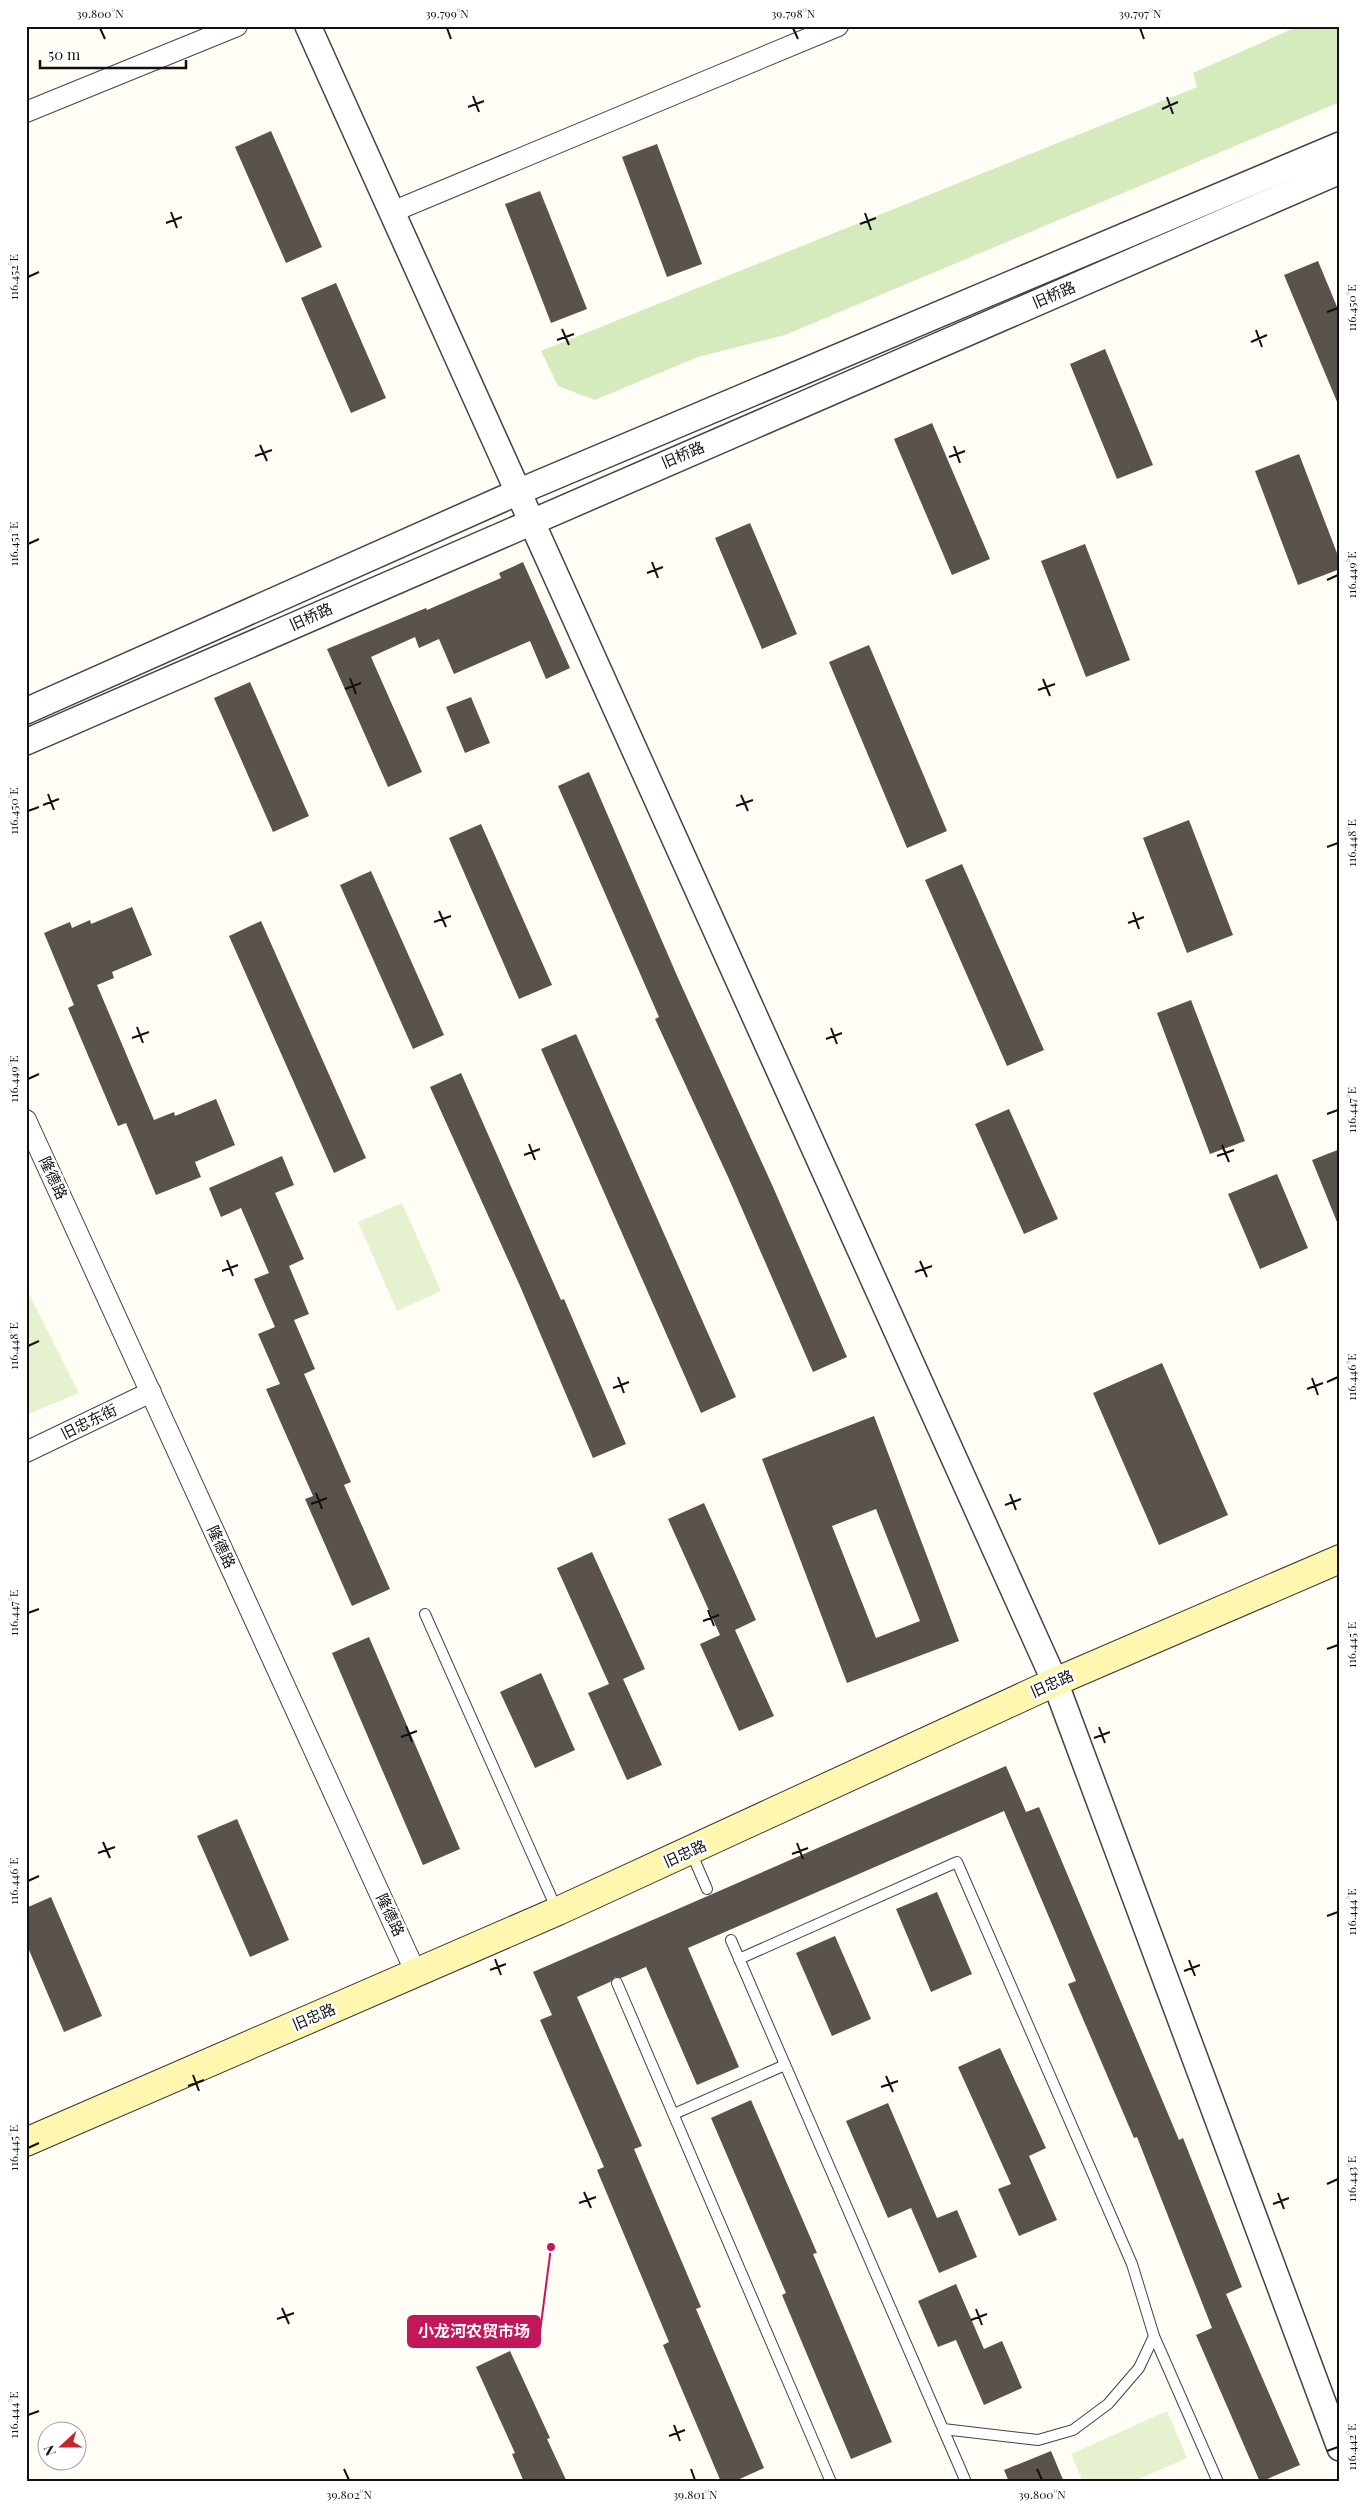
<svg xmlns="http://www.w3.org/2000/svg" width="1366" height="2508" font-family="'Playfair Display','Noto Sans SC',serif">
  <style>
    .green { fill: #d5ebbd }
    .pitch { fill: #e6f2cf }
    .building { fill: #5a524d; fill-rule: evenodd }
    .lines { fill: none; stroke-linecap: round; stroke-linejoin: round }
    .service-casing { stroke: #444; stroke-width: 12 }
    .minor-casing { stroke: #444; stroke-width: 22 }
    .tertiary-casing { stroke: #444; stroke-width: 28 }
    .secondary-casing { stroke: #333; stroke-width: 30 }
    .service { stroke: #fff; stroke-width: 10 }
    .minor { stroke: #fff; stroke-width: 20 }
    .tertiary { stroke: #fff; stroke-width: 25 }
    .secondary { stroke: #fff6b0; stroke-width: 28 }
    .ticks { fill: none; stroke: #111; stroke-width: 2 }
    .labels { text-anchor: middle; stroke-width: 5; stroke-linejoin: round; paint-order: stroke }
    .street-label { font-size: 15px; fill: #111; stroke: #fff }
    .leader { fill: none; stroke: #c2185b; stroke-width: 2 }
    .callout-dot { fill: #c2185b; stroke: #fff; stroke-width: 2 }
    .callout { fill: #c2185b; stroke: #c2185b; stroke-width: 2 }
    .callout-label { font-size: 16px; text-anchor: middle; font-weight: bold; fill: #fff }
    .neatline { fill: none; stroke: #111; stroke-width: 2 }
    .ticks-label { font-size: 12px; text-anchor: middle; fill: #111 }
  </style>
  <rect width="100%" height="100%" fill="#fffdf5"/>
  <path class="green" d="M1299 26H1340V102L785 335 698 357 595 400 558 386 541 351 1197 87 1193 73Z"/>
  <g class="pitch">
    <path d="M402 1203 441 1291 397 1311 358 1222Z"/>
    <path d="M26 1288 79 1393 26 1415Z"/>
    <path d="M1167 2411 1187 2458 1132 2482H1083L1071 2454Z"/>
  </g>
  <g class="building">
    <path d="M271 131 322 247 286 263 235 147Z"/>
    <path d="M657 144 702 264 667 277 622 157Z"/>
    <path d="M540 191 587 309 551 323 505 204Z"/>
    <path d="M1318 261 1340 314V409L1284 275Z"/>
    <path d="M336 283 386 398 351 413 301 298Z"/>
    <path d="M1105 349 1153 465 1117 479 1070 364Z"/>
    <path d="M932 423 990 559 952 575 894 439Z"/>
    <path d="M1299 454 1340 561V569L1298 585 1255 471Z"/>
    <path d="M750 523 797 634 762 649 715 538Z"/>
    <path d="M1085 544 1130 660 1086 677 1041 561Z"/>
    <path d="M523 562 570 668 546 679 530 641 454 674 439 639 419 648 415 637 371 657 422 772 388 787 327 649 426 608 427 610 501 578 499 573Z"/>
    <path d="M869 645 947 831 907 848 829 662Z"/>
    <path d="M250 682 309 816 273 832 214 698Z"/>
    <path d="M471 697 490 743 465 753 446 707Z"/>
    <path d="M589 772 678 978 773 1187 847 1357 813 1372 729 1179 655 1019 659 1017 558 786Z"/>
    <path d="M1189 820 1233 935 1187 953 1143 838Z"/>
    <path d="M481 824 552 985 519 999 449 838Z"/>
    <path d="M962 864 1044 1050 1007 1066 925 880Z"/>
    <path d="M371 871 444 1035 413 1049 340 885Z"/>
    <path d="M132 907 152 955 112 972 114 978 97 985 154 1120 174 1112 175 1116 216 1099 235 1145 195 1162 201 1177 156 1195 126 1123 118 1126 68 1008 74 1005 44 933 70 922 72 928 90 920 91 924Z"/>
    <path d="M261 921 366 1158 334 1173 229 936Z"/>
    <path d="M1191 1000 1245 1141 1210 1154 1157 1013Z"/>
    <path d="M576 1034 736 1397 701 1413 541 1049Z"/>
    <path d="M461 1073 561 1300 564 1299 626 1444 593 1458 520 1286 430 1087Z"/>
    <path d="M1009 1109 1058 1219 1024 1234 975 1124Z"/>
    <path d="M1340 1149V1227H1339L1312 1160Z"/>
    <path d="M282 1156 294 1185 275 1193 304 1259 289 1266 309 1314 294 1320 315 1369 304 1374 351 1482 344 1485 390 1589 352 1606 305 1499 313 1496 266 1389 280 1384 258 1334 275 1327 254 1279 269 1273 241 1208 221 1217 209 1188Z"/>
    <path d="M1277 1174 1308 1248 1260 1269 1228 1194Z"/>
    <path d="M1162 1363 1228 1515 1159 1545 1093 1393Z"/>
    <path d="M874 1416 959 1641 847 1683 762 1459ZM876 1509 920 1621 876 1638 832 1526Z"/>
    <path d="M704 1503 756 1620 735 1630 774 1716 739 1731 700 1644 720 1635 668 1519Z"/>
    <path d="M592 1552 645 1669 623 1679 662 1765 627 1780 588 1693 609 1684 557 1568Z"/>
    <path d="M369 1637 460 1849 423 1865 332 1653Z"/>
    <path d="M541 1673 575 1750 535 1768 500 1692Z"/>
    <path d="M1006 1766 1026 1812 1039 1807 1179 2140 1183 2138 1242 2287 1226 2294 1300 2465 1260 2482 1196 2335 1212 2328 1137 2137 1134 2138 1068 1984 1076 1981 1004 1811 688 1948 739 2067 697 2085 646 1967 621 1978 615 1977 610 1982 577 1997 642 2146 634 2149 701 2307 696 2309 764 2468 733 2482H721L663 2345 669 2342 597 2170 604 2167 540 2020 552 2015 533 1972Z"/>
    <path d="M237 1819 289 1940 250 1957 197 1836Z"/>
    <path d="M937 1892 972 1974 931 1992 896 1909Z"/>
    <path d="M51 1897 102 2016 64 2032 26 1943V1908Z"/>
    <path d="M835 1936 871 2019 832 2036 796 1953Z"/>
    <path d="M1000 2048 1046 2148 1029 2156 1057 2220 1019 2236 998 2189 1011 2184 958 2067Z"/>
    <path d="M751 2100 817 2253 813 2254 892 2442 851 2459 782 2295 786 2293 711 2118Z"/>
    <path d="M888 2103 937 2218 957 2210 977 2257 939 2273 911 2208 888 2218 846 2121Z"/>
    <path d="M956 2284 984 2349 1002 2341 1022 2388 984 2405 956 2340 938 2347 918 2301Z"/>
    <path d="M510 2351 550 2438 547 2439 567 2482H524L512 2454 515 2453 476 2367Z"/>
    <path d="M1051 2451 1064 2482H1009L1004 2470Z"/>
  </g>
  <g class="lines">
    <g class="service-casing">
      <g id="service">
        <path d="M425 1614 557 1910"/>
        <path d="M691 1852 707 1889"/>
        <path d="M731 1940 966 2482"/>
        <path d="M739 1959 957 1862 1132 2264 1154 2336 1218 2482"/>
        <path d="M617 1983 831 2482"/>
        <path d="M674 2114 785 2065"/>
        <path d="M943 2429 1038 2440 1073 2430 1108 2404 1139 2368 1154 2336"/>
      </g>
    </g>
    <g class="minor-casing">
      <g id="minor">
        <path d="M26 112 237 26"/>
        <path d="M392 212 838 26"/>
        <path d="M26 1120 416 1973"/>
        <path d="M26 1452 151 1392"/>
      </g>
    </g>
    <g class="tertiary-casing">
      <g id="tertiary">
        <path d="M308 26 1055 1682 1340 2448"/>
        <path d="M26 711 518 492 1340 145"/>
        <path d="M26 742 1340 171"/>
      </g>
    </g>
    <g class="secondary-casing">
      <path id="secondary" d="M26 2142 558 1911 1055 1682 1340 1559"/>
    </g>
    <use href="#service" class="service"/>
    <use href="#minor" class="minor"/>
    <use href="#tertiary" class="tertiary"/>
    <use href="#secondary" class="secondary"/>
  </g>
  <path class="ticks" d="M100 28 105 39M447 28 451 39M793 28 798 39M1140 28 1144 39M473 96 479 112M1167 97 1173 114M468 107 484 101M1162 109 1178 102M171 212 177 228M865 213 871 230M166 223 182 217M860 224 876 218M28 277 39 272M1327 312 1338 308M562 329 569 345M1256 330 1262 347M557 340 574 334M1251 342 1267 335M260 445 267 461M954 446 960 463M255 456 272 450M949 457 965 451M28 544 39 539M652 562 658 578M647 573 663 567M1327 580 1338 575M350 678 356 694M1043 679 1050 696M345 689 361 683M1038 690 1055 684M48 794 54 810M741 795 748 811M43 805 59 799M736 806 753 800M28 811 39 807M1327 847 1338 843M439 911 446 927M1133 912 1139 929M434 922 451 916M1128 923 1144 917M137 1027 143 1043M831 1028 837 1044M132 1038 149 1032M826 1039 842 1033M28 1079 39 1074M1327 1114 1338 1110M529 1144 535 1160M1222 1145 1229 1162M524 1155 540 1149M1217 1156 1234 1150M227 1260 233 1276M920 1261 927 1277M222 1271 238 1265M915 1272 932 1266M28 1346 39 1341M618 1377 624 1393M1312 1378 1318 1395M1327 1382 1338 1377M613 1388 629 1382M1307 1389 1323 1383M316 1493 322 1509M1010 1494 1016 1510M311 1504 327 1498M1005 1505 1021 1499M708 1610 714 1626M28 1613 39 1609M703 1621 719 1615M1327 1649 1338 1645M406 1726 412 1742M1099 1727 1105 1743M401 1737 417 1731M1094 1738 1110 1732M103 1842 110 1858M797 1843 803 1859M98 1853 115 1847M792 1854 808 1848M28 1881 39 1876M1327 1916 1338 1912M495 1959 501 1975M1189 1960 1195 1976M490 1970 506 1964M1184 1971 1200 1965M193 2075 199 2091M886 2076 893 2092M188 2086 204 2080M881 2087 898 2081M28 2148 39 2143M1327 2184 1338 2179M584 2192 591 2208M1278 2193 1284 2209M579 2203 596 2197M1273 2204 1289 2198M282 2308 289 2324M976 2309 982 2325M277 2319 294 2313M971 2320 987 2314M28 2415 39 2411M674 2425 680 2441M669 2436 685 2430M1327 2451 1338 2447M344 2469 349 2480M691 2469 695 2480M1037 2469 1042 2480"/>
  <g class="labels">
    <g class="street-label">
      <text transform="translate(1054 295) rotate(-23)" y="5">旧桥路</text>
      <text transform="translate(683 455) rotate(-23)" y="5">旧桥路</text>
      <text transform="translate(311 617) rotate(-24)" y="5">旧桥路</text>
      <text transform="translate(53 1178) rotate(65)" y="5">隆德路</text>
      <text transform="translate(89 1422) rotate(-26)" y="5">旧忠东街</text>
      <text transform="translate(221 1547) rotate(65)" y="5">隆德路</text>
      <text transform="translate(1052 1684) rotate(-24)" y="5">旧忠路</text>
      <text transform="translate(685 1854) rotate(-24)" y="5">旧忠路</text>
      <text transform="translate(390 1915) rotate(65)" y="5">隆德路</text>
      <text transform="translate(314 2017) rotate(-23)" y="5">旧忠路</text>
    </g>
  </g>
  <path class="leader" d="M551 2247L540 2332"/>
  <circle class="callout-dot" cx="551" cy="2247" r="5"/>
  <rect class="callout" x="408" y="2316" width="132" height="31" rx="5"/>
  <g class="callout-label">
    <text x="474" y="2337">小龙河农贸市场</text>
  </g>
  <rect width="1366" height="2508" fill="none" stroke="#ffffff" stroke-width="55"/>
  <g transform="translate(62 2446) rotate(249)"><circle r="24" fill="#ffffff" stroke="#a0a0a0"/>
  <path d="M0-4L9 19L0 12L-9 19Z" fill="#c4262e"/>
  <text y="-8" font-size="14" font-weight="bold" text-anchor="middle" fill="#111111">N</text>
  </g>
  <path d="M40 60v8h146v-8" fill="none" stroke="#111111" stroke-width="2.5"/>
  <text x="48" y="60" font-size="15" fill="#111111" stroke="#ffffff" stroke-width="4" paint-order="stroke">50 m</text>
  <rect x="28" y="28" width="1310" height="2452" class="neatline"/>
  <g class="ticks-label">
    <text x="100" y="18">39.800°N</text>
    <text x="447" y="18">39.799°N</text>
    <text x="793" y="18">39.798°N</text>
    <text x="1140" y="18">39.797°N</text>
    <text transform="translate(14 277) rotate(-90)" y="4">116.452°E</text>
    <text transform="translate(1352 308) rotate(-90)" y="4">116.450°E</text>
    <text transform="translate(14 544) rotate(-90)" y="4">116.451°E</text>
    <text transform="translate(1352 575) rotate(-90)" y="4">116.449°E</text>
    <text transform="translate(14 811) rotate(-90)" y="4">116.450°E</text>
    <text transform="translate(1352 843) rotate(-90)" y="4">116.448°E</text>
    <text transform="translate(14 1079) rotate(-90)" y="4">116.449°E</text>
    <text transform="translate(1352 1110) rotate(-90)" y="4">116.447°E</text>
    <text transform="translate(14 1346) rotate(-90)" y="4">116.448°E</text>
    <text transform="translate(1352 1377) rotate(-90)" y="4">116.446°E</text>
    <text transform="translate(14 1613) rotate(-90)" y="4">116.447°E</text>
    <text transform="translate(1352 1645) rotate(-90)" y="4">116.445°E</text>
    <text transform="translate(14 1881) rotate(-90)" y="4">116.446°E</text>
    <text transform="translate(1352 1912) rotate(-90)" y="4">116.444°E</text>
    <text transform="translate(14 2148) rotate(-90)" y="4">116.445°E</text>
    <text transform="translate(1352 2179) rotate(-90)" y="4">116.443°E</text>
    <text transform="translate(14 2415) rotate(-90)" y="4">116.444°E</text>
    <text transform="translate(1352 2447) rotate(-90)" y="4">116.442°E</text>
    <text x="349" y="2499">39.802°N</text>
    <text x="695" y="2499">39.801°N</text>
    <text x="1042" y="2499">39.800°N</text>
  </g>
</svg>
